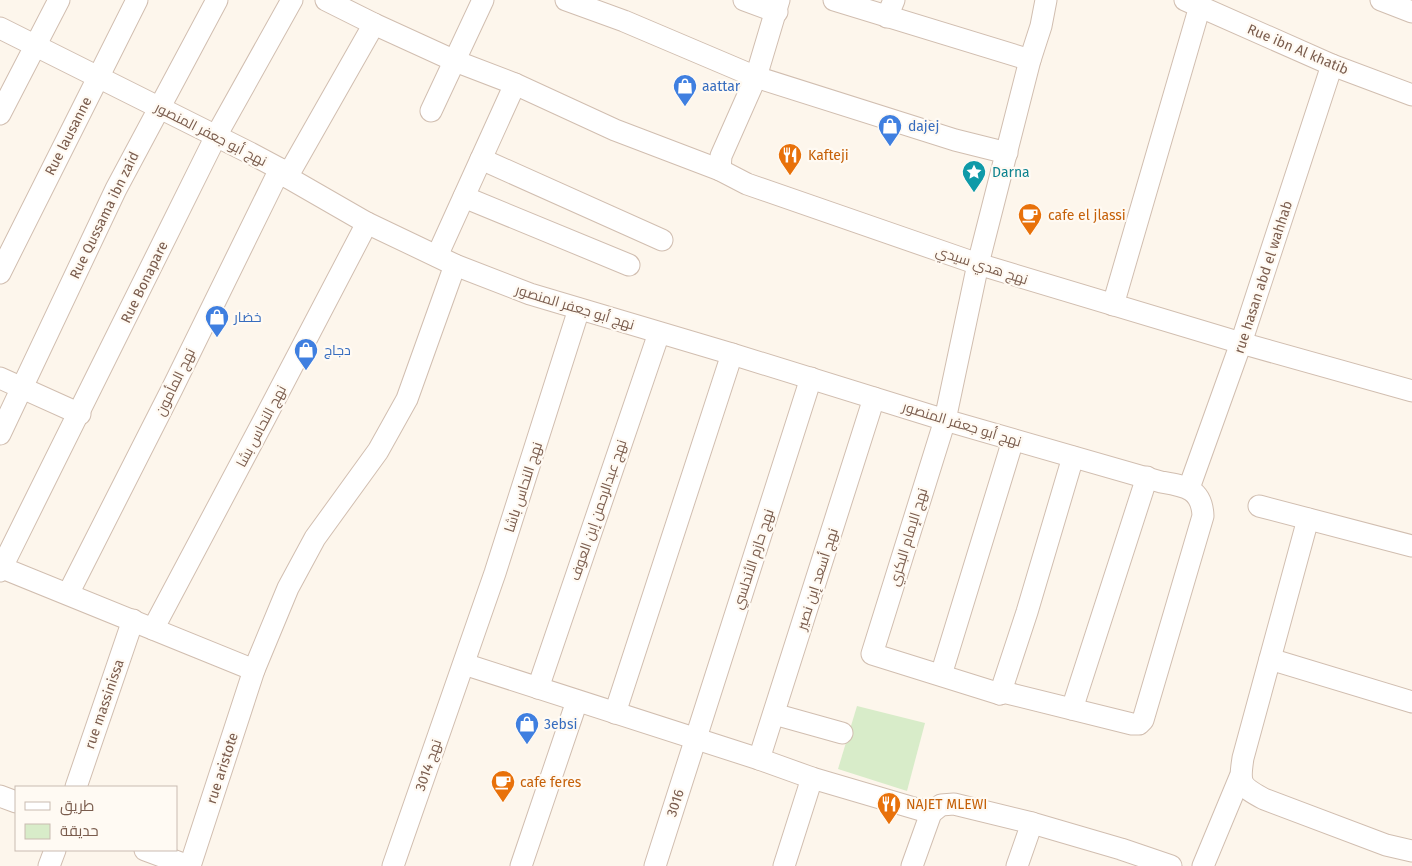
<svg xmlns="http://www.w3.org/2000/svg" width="1412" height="866" font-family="'Fira Sans',Cairo,sans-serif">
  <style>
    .green { fill: #d8ecc9 }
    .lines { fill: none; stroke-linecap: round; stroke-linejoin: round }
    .minor-casing { stroke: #d1beb0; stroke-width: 23 }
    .minor { stroke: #fff; stroke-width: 21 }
    .labels { text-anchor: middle; stroke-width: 4.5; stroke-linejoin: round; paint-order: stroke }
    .street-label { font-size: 14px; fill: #7a5c4d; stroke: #fffaf3 }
    .shop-label { font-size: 14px; fill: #366cbe; stroke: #fffaf3; text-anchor: start }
    .food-label { font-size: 14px; fill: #c56008; stroke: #fffaf3; text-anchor: start }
    .culture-label { font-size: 14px; fill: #0d838f; stroke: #fffaf3; text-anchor: start }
  </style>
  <rect width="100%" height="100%" fill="#fdf6ec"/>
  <path class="green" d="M857 706 925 723 907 791 838 769Z"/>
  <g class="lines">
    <g class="minor-casing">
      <g id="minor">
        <path d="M326 0 374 24 455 61 515 84 615 130 720 170"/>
        <path d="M566 0 624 21 756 77 955 140 1007 153"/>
        <path d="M744 0 777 12"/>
        <path d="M779 0 756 77 721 156 720 170 747 184 978 264 1241 343 1412 391"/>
        <path d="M834 0 1030 60"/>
        <path d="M1185 0 1332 65 1412 95"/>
        <path d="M1381 0 1412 12"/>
        <path d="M887 17 894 0"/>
        <path d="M0 28 250 153 280 169 287 177 367 223 455 265 530 294 732 354 945 420 1161 482C1184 486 1202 488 1203 516L1143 720 1139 724H1132L1003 692 1000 694 872 654 945 420 978 264 1030 60 1041 26 1046 0"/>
        <path d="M431 111 483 0"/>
        <path d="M0 114 59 0"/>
        <path d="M481 159 662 240"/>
        <path d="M287 177 374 24"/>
        <path d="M464 197 629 265"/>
        <path d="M437 256 515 84"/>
        <path d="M0 273 137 0"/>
        <path d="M1113 305 1200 6"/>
        <path d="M0 378 80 414"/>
        <path d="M0 434 116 189 217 0"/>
        <path d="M1189 488 1241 343 1332 65"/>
        <path d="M1259 506 1412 546"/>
        <path d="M1308 519 1243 758C1239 784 1240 786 1264 799L1386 845 1412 851"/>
        <path d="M0 567 254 670 288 588 315 538 378 451 407 399 455 265"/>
        <path d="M0 571 216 136 292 0"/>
        <path d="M68 594 172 389 280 169"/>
        <path d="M153 629 265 418 367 223"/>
        <path d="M1270 659 1412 702"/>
        <path d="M464 664 759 759 812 778 931 813"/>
        <path d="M941 675 1013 440"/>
        <path d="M538 688 659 333"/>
        <path d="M1000 694 1027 612 1073 457"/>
        <path d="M1072 709 1147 477"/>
        <path d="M615 713 732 354"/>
        <path d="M774 714 842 733"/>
        <path d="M759 759 874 398"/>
        <path d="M76 787 133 620"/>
        <path d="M0 796 16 802"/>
        <path d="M145 850 189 866"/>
        <path d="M49 866 55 850"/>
        <path d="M190 866 254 670"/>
        <path d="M393 866 495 573 579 309"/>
        <path d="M521 866 577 701"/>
        <path d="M655 866 811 378"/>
        <path d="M784 866 812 778"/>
        <path d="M912 866 931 813 941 805 954 804 1032 823 1121 849 1171 866"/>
        <path d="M1017 866 1032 823"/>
        <path d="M1203 866 1240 777"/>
      </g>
    </g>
    <use href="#minor" class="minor"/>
  </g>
  <defs>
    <g id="shop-pin" transform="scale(1.25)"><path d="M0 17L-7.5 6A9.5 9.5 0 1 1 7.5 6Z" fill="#3f7fe0" stroke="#fffaf3"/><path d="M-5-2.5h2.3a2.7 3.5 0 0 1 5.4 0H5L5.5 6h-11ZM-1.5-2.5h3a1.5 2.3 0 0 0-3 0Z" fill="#fff"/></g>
    <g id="restaurant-pin" transform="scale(1.25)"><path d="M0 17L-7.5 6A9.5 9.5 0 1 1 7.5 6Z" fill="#e8710a" stroke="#fffaf3"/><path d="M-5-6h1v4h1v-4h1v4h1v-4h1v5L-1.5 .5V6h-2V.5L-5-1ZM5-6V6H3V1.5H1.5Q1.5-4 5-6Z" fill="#fff"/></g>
    <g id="sight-pin" transform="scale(1.25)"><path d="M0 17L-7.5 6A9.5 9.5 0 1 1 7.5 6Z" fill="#0f9aa8" stroke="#fffaf3"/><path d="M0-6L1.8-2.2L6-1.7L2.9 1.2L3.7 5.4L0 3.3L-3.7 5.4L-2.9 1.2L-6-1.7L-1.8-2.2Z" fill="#fff"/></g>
    <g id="cafe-pin" transform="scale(1.25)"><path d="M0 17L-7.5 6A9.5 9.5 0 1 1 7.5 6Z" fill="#e8710a" stroke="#fffaf3"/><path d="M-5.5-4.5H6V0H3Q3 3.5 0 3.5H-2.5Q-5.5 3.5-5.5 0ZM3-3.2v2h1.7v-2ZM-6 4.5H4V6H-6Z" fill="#fff"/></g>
  </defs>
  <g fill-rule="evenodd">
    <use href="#shop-pin" x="685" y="86"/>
    <use href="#shop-pin" x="890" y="126"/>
    <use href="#restaurant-pin" x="790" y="155"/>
    <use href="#sight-pin" x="974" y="172"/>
    <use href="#cafe-pin" x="1030" y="215"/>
    <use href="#shop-pin" x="217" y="317"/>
    <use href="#shop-pin" x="306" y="350"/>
    <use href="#shop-pin" x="527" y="724"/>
    <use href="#cafe-pin" x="503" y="782"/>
    <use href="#restaurant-pin" x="889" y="804"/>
  </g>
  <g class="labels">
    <g class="street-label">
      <text transform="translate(1298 49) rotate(23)" y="5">Rue ibn Al khatib</text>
      <text transform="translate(211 134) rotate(27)" y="5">نهج أبو جعفر المنصور</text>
      <text transform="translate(68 136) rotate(-63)" y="5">Rue lausanne</text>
      <text transform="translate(104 215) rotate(-64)" y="5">Rue Qussama ibn zaid</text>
      <text transform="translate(982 265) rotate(18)" y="5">نهج هدي سيدي</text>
      <text transform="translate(1263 277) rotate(-72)" y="5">rue hasan abd el wahhab</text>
      <text transform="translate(144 282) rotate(-64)" y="5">Rue Bonapare</text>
      <text transform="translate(575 307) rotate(17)" y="5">نهج أبو جعفر المنصور</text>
      <text transform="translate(175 382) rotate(-64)" y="5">نهج المأمون</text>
      <text transform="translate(962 424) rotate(17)" y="5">نهج أبو جعفر المنصور</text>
      <text transform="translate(261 426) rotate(-62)" y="5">نهج النحاس بشا</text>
      <text transform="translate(523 487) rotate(-72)" y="5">نهج النحاس باشا</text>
      <text transform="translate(598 510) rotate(-71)" y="5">نهج عبدالرحمن إبن العوف</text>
      <text transform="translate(908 537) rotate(-73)" y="5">نهج الإمام البكري</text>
      <text transform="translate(753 559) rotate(-72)" y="5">نهج حازم الأندلسي</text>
      <text transform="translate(817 579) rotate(-72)" y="5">نهج أسعد إبن نصير</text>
      <text transform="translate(104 704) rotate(-71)" y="5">rue massinissa</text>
      <text transform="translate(428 765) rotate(-71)" y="5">نهج 3014</text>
      <text transform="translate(222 768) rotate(-72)" y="5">rue aristote</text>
      <text transform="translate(675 803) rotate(-72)" y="5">3016</text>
    </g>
    <g class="shop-label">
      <text x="702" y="91">aattar</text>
      <text x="908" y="131">dajej</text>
      <text x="234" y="322">خضار</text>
      <text x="324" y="355">دجاج</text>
      <text x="544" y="729">3ebsi</text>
    </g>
    <g class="food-label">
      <text x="808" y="160">Kafteji</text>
      <text x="1048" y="220">cafe el jlassi</text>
      <text x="520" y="787">cafe feres</text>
      <text x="906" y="809">NAJET MLEWI</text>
    </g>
    <g class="culture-label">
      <text x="992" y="177">Darna</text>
    </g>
  </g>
  <rect x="15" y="786" width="162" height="65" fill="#fffaf3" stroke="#cabbb1"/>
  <rect x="25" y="802" width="25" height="8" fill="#ffffff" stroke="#cabbb1"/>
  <text x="60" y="811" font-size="15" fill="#7a5c4d">طريق</text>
  <rect x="25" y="824" width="25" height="15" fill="#d8ecc9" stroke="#cabbb1"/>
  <text x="60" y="836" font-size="15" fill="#7a5c4d">حديقة</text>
</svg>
